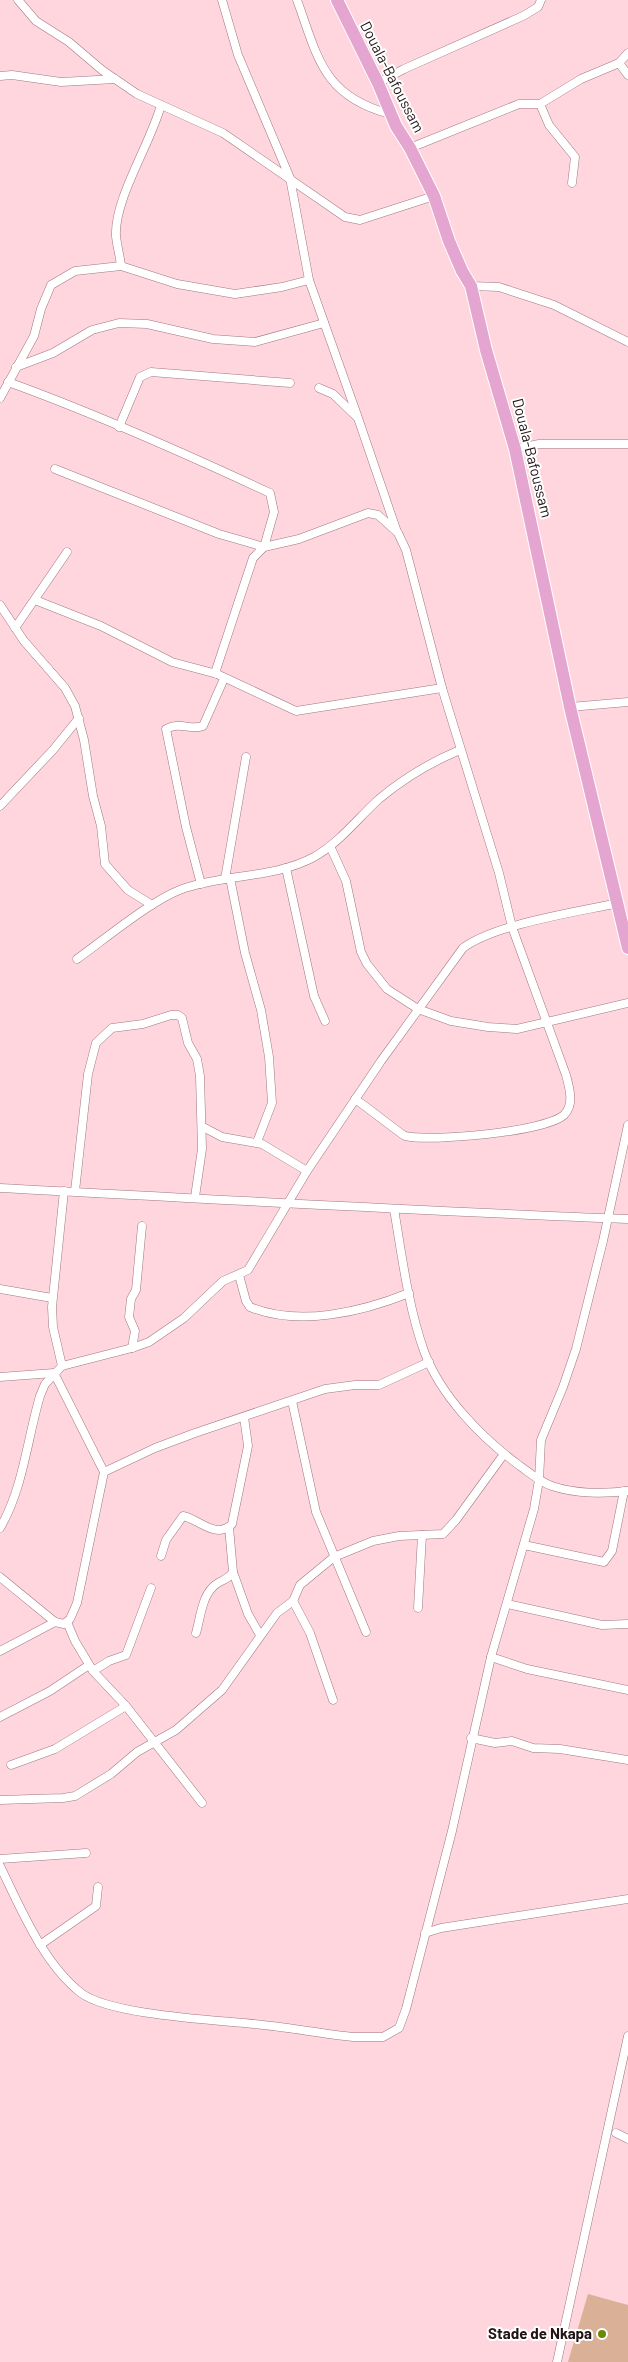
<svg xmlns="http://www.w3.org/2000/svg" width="628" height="2362" font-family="Barlow,sans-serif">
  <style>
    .green { fill: #dab097 }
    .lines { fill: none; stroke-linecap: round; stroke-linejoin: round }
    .minor-casing { stroke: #9f7981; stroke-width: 9 }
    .trunk-casing { stroke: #fff; stroke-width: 14 }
    .minor { stroke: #fff; stroke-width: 8 }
    .trunk { stroke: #e4a6d0; stroke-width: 12 }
    .poi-dot { fill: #6b8905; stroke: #fff; stroke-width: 2 }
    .labels { text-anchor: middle; stroke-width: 4; stroke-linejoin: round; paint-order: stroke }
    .street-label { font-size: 15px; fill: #221417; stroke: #fff }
    .poi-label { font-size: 15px; font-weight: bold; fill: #221417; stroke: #fff; text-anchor: end }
  </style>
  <rect width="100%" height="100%" fill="#ffd5de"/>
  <path class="green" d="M588 2294 628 2305V2362H568Z"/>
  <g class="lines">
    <g class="minor-casing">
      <g id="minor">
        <path d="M18 0 36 21 69 42 102 70 137 94 223 133 345 217 360 220 434 196"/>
        <path d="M297 0C318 58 323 96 390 114"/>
        <path d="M619 63 628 75"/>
        <path d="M0 76 12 75 61 82 115 79"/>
        <path d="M378 83 404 69 523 16 538 7 541 0"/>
        <path d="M540 104 549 125 575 157 572 183"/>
        <path d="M410 148 519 104H540L581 79 619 63 628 53"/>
        <path d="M121 266C120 256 117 246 116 236 114 199 151 143 161 105"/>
        <path d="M309 280 357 415"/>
        <path d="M471 286 499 287 554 305 628 342"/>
        <path d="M16 367 53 353 92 330 119 323 147 324 213 339 255 342 324 323"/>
        <path d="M8 382C97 414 184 453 270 493L274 512 264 547 253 558 216 670 217 674"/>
        <path d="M319 388 333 394 358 418 397 532"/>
        <path d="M0 398 34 336 41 309 51 285 75 271 121 266 177 284 235 294 282 287 309 280 290 178 238 55 222 0"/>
        <path d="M119 427 140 377 151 372 290 383"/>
        <path d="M515 449 539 444H628"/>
        <path d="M55 469 219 534 264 547 299 539 368 513 378 515 398 533 406 550 442 688 499 873 512 927 566 1075C569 1087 575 1104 564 1115 544 1132 431 1142 405 1136 402 1135 363 1104 355 1099"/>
        <path d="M35 600 101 626 172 662 217 674 296 711 442 688"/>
        <path d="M0 605 24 641 65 688 75 706 84 740 93 796 101 826 105 864 128 890 152 905"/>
        <path d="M15 628 67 552"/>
        <path d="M570 707 628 702"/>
        <path d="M0 806 53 750 79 718"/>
        <path d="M330 846 346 881 361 952 367 964 387 989 418 1009 451 1021 488 1027 517 1029 628 1003"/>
        <path d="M286 868 314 996 325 1021"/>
        <path d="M230 878 245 953 261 1010 269 1057 272 1103 257 1142"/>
        <path d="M225 879 246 757"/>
        <path d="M201 884 186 827 166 729C182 721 189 731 203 726L223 681"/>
        <path d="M77 959C105 939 154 898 185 888 227 874 275 878 314 857 339 843 358 818 379 799 403 779 431 762 460 750"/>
        <path d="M203 1127 222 1137 262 1144 307 1171"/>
        <path d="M0 1188C209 1199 419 1211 628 1219"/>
        <path d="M75 1191 88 1074 96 1043 112 1028 143 1024 171 1015H178L182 1018 188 1043 197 1059 200 1076 202 1149 195 1197"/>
        <path d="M394 1209C402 1256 408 1306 424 1351 441 1397 482 1438 520 1466 530 1473 540 1482 552 1486 575 1494 605 1494 628 1491"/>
        <path d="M239 1275 246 1301 250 1307C299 1327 362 1312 409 1293"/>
        <path d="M0 1289 52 1298"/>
        <path d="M132 1348 135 1331 129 1317 131 1299 136 1290 142 1226"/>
        <path d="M62 1366 53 1327 52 1307 64 1191"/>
        <path d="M0 1377 54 1373 104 1472 77 1603 70 1619 64 1624 55 1622 0 1577"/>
        <path d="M292 1401 316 1512 366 1632"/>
        <path d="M104 1472 155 1448 195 1433 325 1389 355 1385H379L429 1362"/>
        <path d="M0 1528C23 1489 27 1440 40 1396L45 1384 62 1366 132 1348 149 1342 184 1318 223 1281 248 1270 307 1171 381 1061 463 948C495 924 577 912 618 903"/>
        <path d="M524 1545 604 1562 612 1551 624 1491"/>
        <path d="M161 1556 166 1540 183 1516C199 1519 216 1540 232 1524L248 1446 244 1417"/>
        <path d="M233 1572 248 1614 260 1635"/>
        <path d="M293 1601 310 1633 333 1700"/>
        <path d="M507 1604 602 1625 628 1624"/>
        <path d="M418 1608 422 1535"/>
        <path d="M67 1622 75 1641 93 1671 109 1661 126 1655 151 1588"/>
        <path d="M196 1633C200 1619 202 1598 212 1588 218 1580 228 1581 233 1572L229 1527"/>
        <path d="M0 1651 55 1622"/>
        <path d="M491 1657 527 1669 628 1690"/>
        <path d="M93 1671 126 1706 202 1803"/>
        <path d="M0 1717 50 1691 89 1665"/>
        <path d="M471 1738 495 1743 512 1741 533 1748 560 1749 628 1760"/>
        <path d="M11 1765 55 1749 126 1706"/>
        <path d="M0 1800 63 1798 75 1796 111 1774 137 1752 176 1730 222 1690 277 1613 293 1601 300 1585 334 1557 373 1541 399 1536 443 1534 456 1520 504 1454"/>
        <path d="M0 1859 86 1853"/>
        <path d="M0 1866C21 1909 43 1963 81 1993 112 2016 221 2020 263 2025 293 2028 323 2034 353 2037H383L399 2028 406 2009 452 1831 491 1657 534 1509 539 1480 541 1440 563 1387 576 1349 603 1241 628 1125"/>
        <path d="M425 1933 441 1928 628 1899"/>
        <path d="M40 1945 96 1906 98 1887"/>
        <path d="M616 2133 628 2139"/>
        <path d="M557 2362 628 2036"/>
      </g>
    </g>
    <g class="trunk-casing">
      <path id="trunk" d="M337 0 378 83 396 126 410 148 434 196 449 241 462 271 471 286 486 350 515 449 570 707 628 948"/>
    </g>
    <use href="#minor" class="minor"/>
    <use href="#trunk" class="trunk"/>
  </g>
  <circle class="poi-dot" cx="602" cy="2334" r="5"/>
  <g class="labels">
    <g class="street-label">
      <text transform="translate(392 77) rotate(63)" y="5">Douala-Bafoussam</text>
      <text transform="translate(532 458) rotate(76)" y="5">Douala-Bafoussam</text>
    </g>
    <g class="poi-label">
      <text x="592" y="2339">Stade de Nkapa</text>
    </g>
  </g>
</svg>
